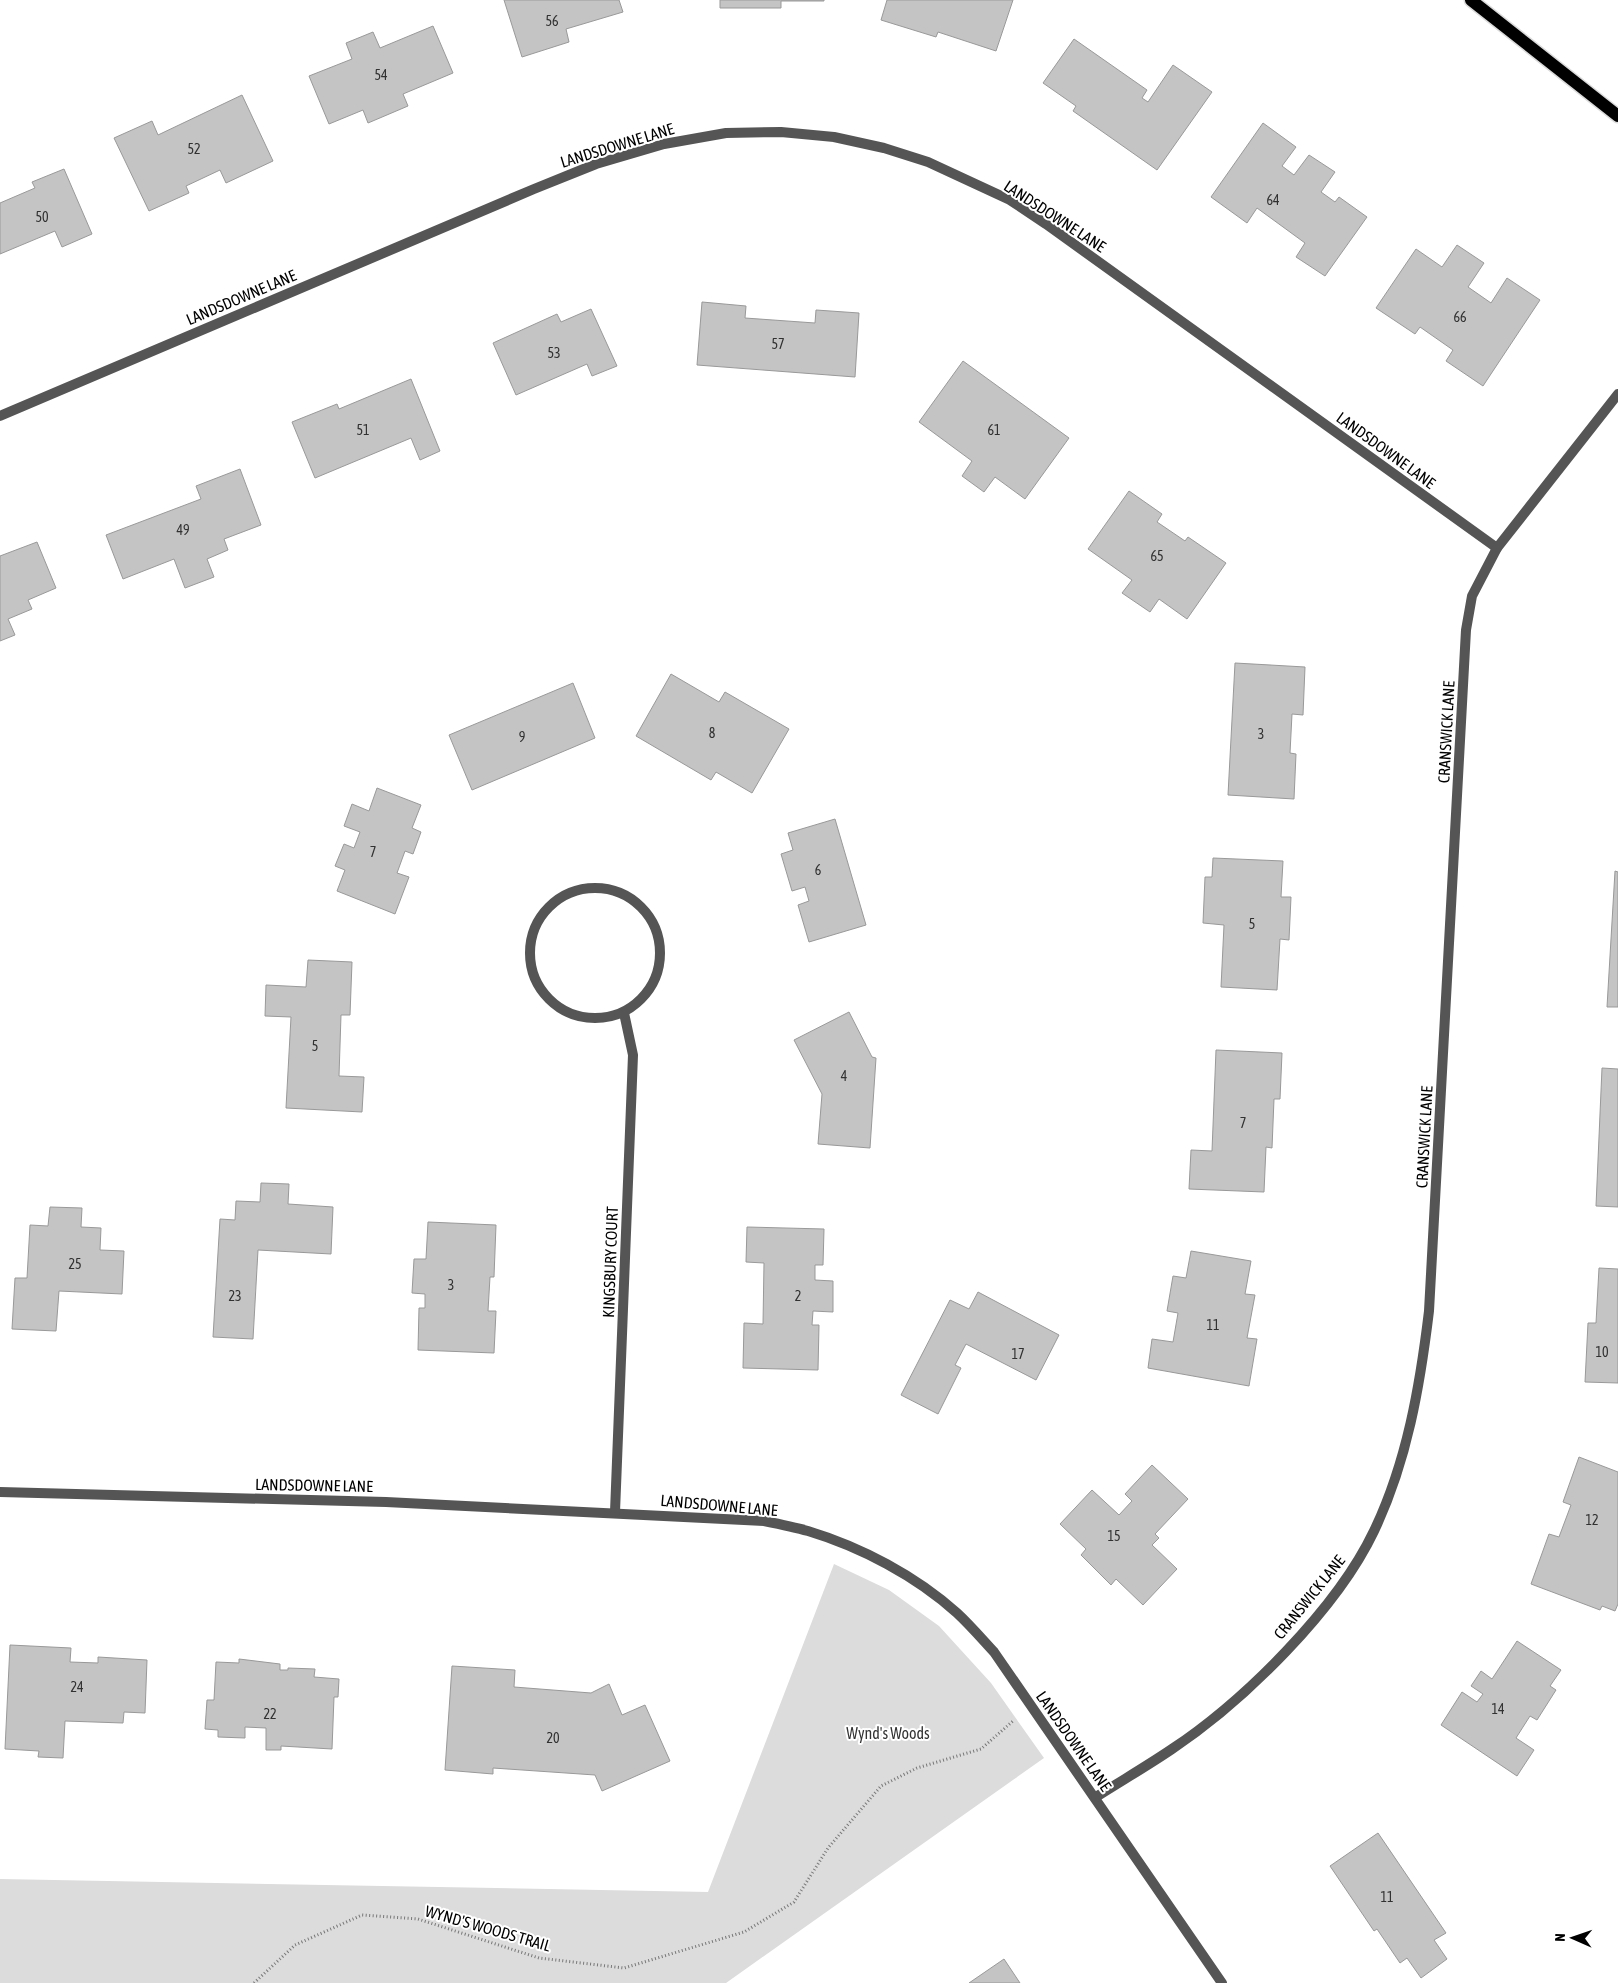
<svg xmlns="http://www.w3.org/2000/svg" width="1618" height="1983" font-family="'Asap Condensed',sans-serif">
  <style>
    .green { fill: #dcdcdc }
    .building { fill: #c4c4c4; stroke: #999 }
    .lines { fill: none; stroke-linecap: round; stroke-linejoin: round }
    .primary-casing { stroke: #dbdbdb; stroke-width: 15 }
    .path { stroke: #777; stroke-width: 3; stroke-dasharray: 1 2.5; stroke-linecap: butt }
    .minor { stroke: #555; stroke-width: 10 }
    .primary { stroke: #000; stroke-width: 12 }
    .labels { text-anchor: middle; stroke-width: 4; stroke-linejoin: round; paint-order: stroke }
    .number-label { font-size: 14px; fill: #313131 }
    .street-label { font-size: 16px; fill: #000; stroke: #fff }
    .park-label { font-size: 16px; fill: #333; stroke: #fff }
  </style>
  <rect width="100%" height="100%" fill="#fff"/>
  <path class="green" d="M834 1564 889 1590 939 1626 991 1683 1044 1758 726 1983H0V1879L708 1892Z"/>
  <g class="building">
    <path d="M504 0H619L623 12 566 29 569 42 522 57Z"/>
    <path d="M720 0H824V1H781V8H720Z"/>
    <path d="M887 0H1013L996 51 938 32 936 37 881 20Z"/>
    <path d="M433 26 453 73 403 94 408 106 368 123 363 110 329 124 309 76 352 59 346 43 373 32 380 48Z"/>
    <path d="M1074 39 1147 90 1142 98 1148 102 1173 65 1212 92 1157 170 1073 111 1076 106 1043 83Z"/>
    <path d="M242 95 273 161 226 183 220 170 186 186 189 193 149 211 114 138 152 121 158 135Z"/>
    <path d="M1263 123 1296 147 1282 166 1294 175 1309 155 1335 172 1321 192 1335 202 1339 197 1367 217 1325 276 1296 257 1305 243 1257 208 1247 223 1211 197Z"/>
    <path d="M64 169 92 234 62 247 55 231 0 254V203L35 188 32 182Z"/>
    <path d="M1457 245 1484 263 1468 287 1491 303 1507 278 1540 300 1483 386 1446 361 1453 350 1420 327 1415 334 1376 308 1416 249 1442 267Z"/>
    <path d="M702 302 746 306 745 318 815 323 816 310 859 313 855 377 697 365Z"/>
    <path d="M591 309 617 366 592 376 587 364 516 395 493 343 557 314 561 322Z"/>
    <path d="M963 361 1069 438 1025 499 995 477 984 492 962 476 972 461 919 422Z"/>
    <path d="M411 379 440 451 420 460 411 438 315 478 292 422 337 404 339 409Z"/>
    <path d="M240 469 261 525 224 539 228 550 207 559 214 577 185 588 174 559 123 579 106 535 201 499 196 486Z"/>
    <path d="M1129 491 1162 514 1157 522 1185 541 1188 537 1226 563 1187 619 1159 599 1150 612 1122 593 1132 580 1088 549Z"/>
    <path d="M37 542 56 588 28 600 32 609 8 619 15 635 0 641V556Z"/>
    <path d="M1235 663 1305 667 1303 715 1292 714 1290 753 1296 754 1294 799 1228 795Z"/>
    <path d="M671 674 719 702 725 692 789 729 752 793 716 772 711 780 636 736Z"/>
    <path d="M573 683 595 738 472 790 449 735Z"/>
    <path d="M377 788 421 805 412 828 421 832 413 854 405 851 397 873 409 877 395 914 337 891 345 870 335 866 344 844 354 848 360 832 344 826 352 804 369 811Z"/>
    <path d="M835 819 866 925 809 942 798 905 809 901 805 887 792 891 781 854 793 850 788 833Z"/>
    <path d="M1213 858 1283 861 1281 897H1291L1289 940 1280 939 1277 990 1221 987 1224 925 1203 923 1205 877H1212Z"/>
    <path d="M1615 871 1618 872V1007H1607Z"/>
    <path d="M308 960 352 962 350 1015H341L339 1076 364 1077 362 1112 286 1108 291 1017 265 1016 266 985 306 987Z"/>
    <path d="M849 1012 872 1057 876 1058 870 1148 818 1144 822 1094 794 1040Z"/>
    <path d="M1216 1050 1282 1053 1280 1099H1274L1272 1148 1266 1147 1264 1192 1189 1189 1191 1150 1212 1151Z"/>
    <path d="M1602 1068 1618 1069V1207L1596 1206Z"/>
    <path d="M261 1183 289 1184 288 1204 333 1207 331 1254 258 1250 253 1339 213 1337 220 1219 235 1220 236 1201 260 1202Z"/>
    <path d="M50 1207 82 1208 81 1227 101 1228 100 1250 124 1251 122 1294 59 1291 56 1331 12 1329 15 1278H27L30 1225 48 1226Z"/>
    <path d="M428 1222 496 1225 494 1277H490L488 1311H496L494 1353 418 1350 419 1308H425V1294L412 1293 414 1259H426Z"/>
    <path d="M747 1227 824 1229 823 1265H815V1280L833 1281V1312L813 1311 812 1325H819L818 1370 743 1368 744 1323 763 1324 764 1263 746 1262Z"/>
    <path d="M1191 1251 1251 1261 1245 1294 1255 1295 1247 1338 1257 1339 1249 1386 1148 1368 1152 1339 1173 1342 1178 1313 1167 1311 1173 1276 1186 1278Z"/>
    <path d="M1599 1268 1618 1269V1383L1585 1382 1588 1323H1596Z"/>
    <path d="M978 1292 1059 1335 1036 1380 966 1344 955 1365 961 1368 938 1414 901 1395 950 1300 969 1309Z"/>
    <path d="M1579 1457 1618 1472V1604L1615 1611 1602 1606 1600 1610 1531 1584 1549 1534 1559 1537 1571 1505 1563 1502Z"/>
    <path d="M1152 1465 1188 1499 1155 1534 1159 1538 1152 1545 1177 1569 1143 1605 1116 1579 1111 1585 1081 1555 1086 1549 1060 1524 1092 1490 1119 1515 1132 1501 1125 1494Z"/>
    <path d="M1517 1641 1561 1670 1550 1686 1556 1690 1537 1720 1530 1716 1516 1738 1534 1750 1517 1776 1441 1725 1462 1692 1477 1702 1483 1694 1471 1686 1481 1671 1492 1679Z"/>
    <path d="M10 1645 71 1648 70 1662 98 1663V1657L147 1660 145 1713 124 1712 123 1723 65 1721 63 1758 38 1757 39 1751 5 1749Z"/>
    <path d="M239 1659 280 1664V1670H288V1668L315 1669 314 1677 339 1679 338 1697H334L332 1749 281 1746V1750H266V1728L245 1727V1738L218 1737V1730L205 1729 207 1700H214L216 1662 239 1663Z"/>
    <path d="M452 1666 515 1670 514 1687 591 1693 609 1684 622 1715 645 1705 670 1761 602 1791 595 1775 493 1768V1774L445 1770Z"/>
    <path d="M1378 1833 1446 1933 1434 1940 1447 1959 1421 1978 1407 1958 1400 1963 1377 1929 1374 1931 1330 1866Z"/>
    <path d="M1004 1959 1020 1983H969Z"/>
  </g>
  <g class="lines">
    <g class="primary-casing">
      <path id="primary" d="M1471 0 1618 116"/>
    </g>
    <path class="path" d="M254 1983 295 1945 362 1915 418 1919 539 1958 624 1968 744 1932 794 1902 828 1848 881 1786 917 1768 981 1749 1013 1721"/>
    <g class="minor">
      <path d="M0 416 534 189 596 164 664 144 726 133 781 132 834 137 884 148 928 162 1010 200 1046 224 1497 548"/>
      <circle cx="595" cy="953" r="65"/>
      <path d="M0 1492 386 1502 764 1521C779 1524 794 1527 808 1531 861 1547 916 1576 957 1613 970 1625 982 1639 994 1652L1222 1983"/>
      <path d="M615 1512 633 1055 624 1013"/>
      <path d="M1096 1797C1121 1781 1147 1766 1172 1749 1244 1701 1337 1609 1374 1531 1407 1462 1420 1386 1429 1311L1466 630 1472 596 1497 548 1618 394"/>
    </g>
    <use href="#primary" class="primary"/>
  </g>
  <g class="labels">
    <g class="number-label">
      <text x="552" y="26">56</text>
      <text x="381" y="80">54</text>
      <text x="194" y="154">52</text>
      <text x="1273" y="205">64</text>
      <text x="42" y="222">50</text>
      <text x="1460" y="322">66</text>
      <text x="778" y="349">57</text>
      <text x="554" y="358">53</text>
      <text x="363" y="435">51</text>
      <text x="994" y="435">61</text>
      <text x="183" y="535">49</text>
      <text x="1157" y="561">65</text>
      <text x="712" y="738">8</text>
      <text x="1261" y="739">3</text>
      <text x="522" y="742">9</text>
      <text x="373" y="857">7</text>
      <text x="818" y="875">6</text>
      <text x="1252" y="929">5</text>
      <text x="315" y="1051">5</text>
      <text x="844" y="1081">4</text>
      <text x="1243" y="1128">7</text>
      <text x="75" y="1269">25</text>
      <text x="451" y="1290">3</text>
      <text x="235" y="1301">23</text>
      <text x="798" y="1301">2</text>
      <text x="1213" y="1330">11</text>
      <text x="1602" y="1357">10</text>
      <text x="1018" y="1359">17</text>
      <text x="1592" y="1525">12</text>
      <text x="1114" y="1541">15</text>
      <text x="77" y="1692">24</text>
      <text x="1498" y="1714">14</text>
      <text x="270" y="1719">22</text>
      <text x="553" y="1743">20</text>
      <text x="1387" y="1902">11</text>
    </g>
    <g class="street-label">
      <text transform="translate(617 145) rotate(-17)" y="6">LANDSDOWNE LANE</text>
      <text transform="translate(1055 216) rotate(33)" y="6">LANDSDOWNE LANE</text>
      <text transform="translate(241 297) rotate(-23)" y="6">LANDSDOWNE LANE</text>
      <text transform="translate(1386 450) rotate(36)" y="6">LANDSDOWNE LANE</text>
      <text transform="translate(1446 732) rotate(-87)" y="6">CRANSWICK LANE</text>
      <text transform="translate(1424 1137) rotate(-87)" y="6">CRANSWICK LANE</text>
      <text transform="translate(610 1262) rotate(-88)" y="6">KINGSBURY COURT</text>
      <text transform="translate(314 1485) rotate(1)" y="6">LANDSDOWNE LANE</text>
      <text transform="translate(719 1505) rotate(5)" y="6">LANDSDOWNE LANE</text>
      <text transform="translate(1309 1597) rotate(-51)" y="6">CRANSWICK LANE</text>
      <text transform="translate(1074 1741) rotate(55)" y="6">LANDSDOWNE LANE</text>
      <text transform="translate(488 1928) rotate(16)" y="6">WYND'S WOODS TRAIL</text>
    </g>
    <g class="park-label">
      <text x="888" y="1739">Wynd's Woods</text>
    </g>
  </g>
  <g transform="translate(1573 1938) rotate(272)" stroke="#ffffff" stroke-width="4" paint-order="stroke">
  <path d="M0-4L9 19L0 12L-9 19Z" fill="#000000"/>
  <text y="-8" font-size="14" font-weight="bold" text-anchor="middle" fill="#000000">N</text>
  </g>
</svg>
